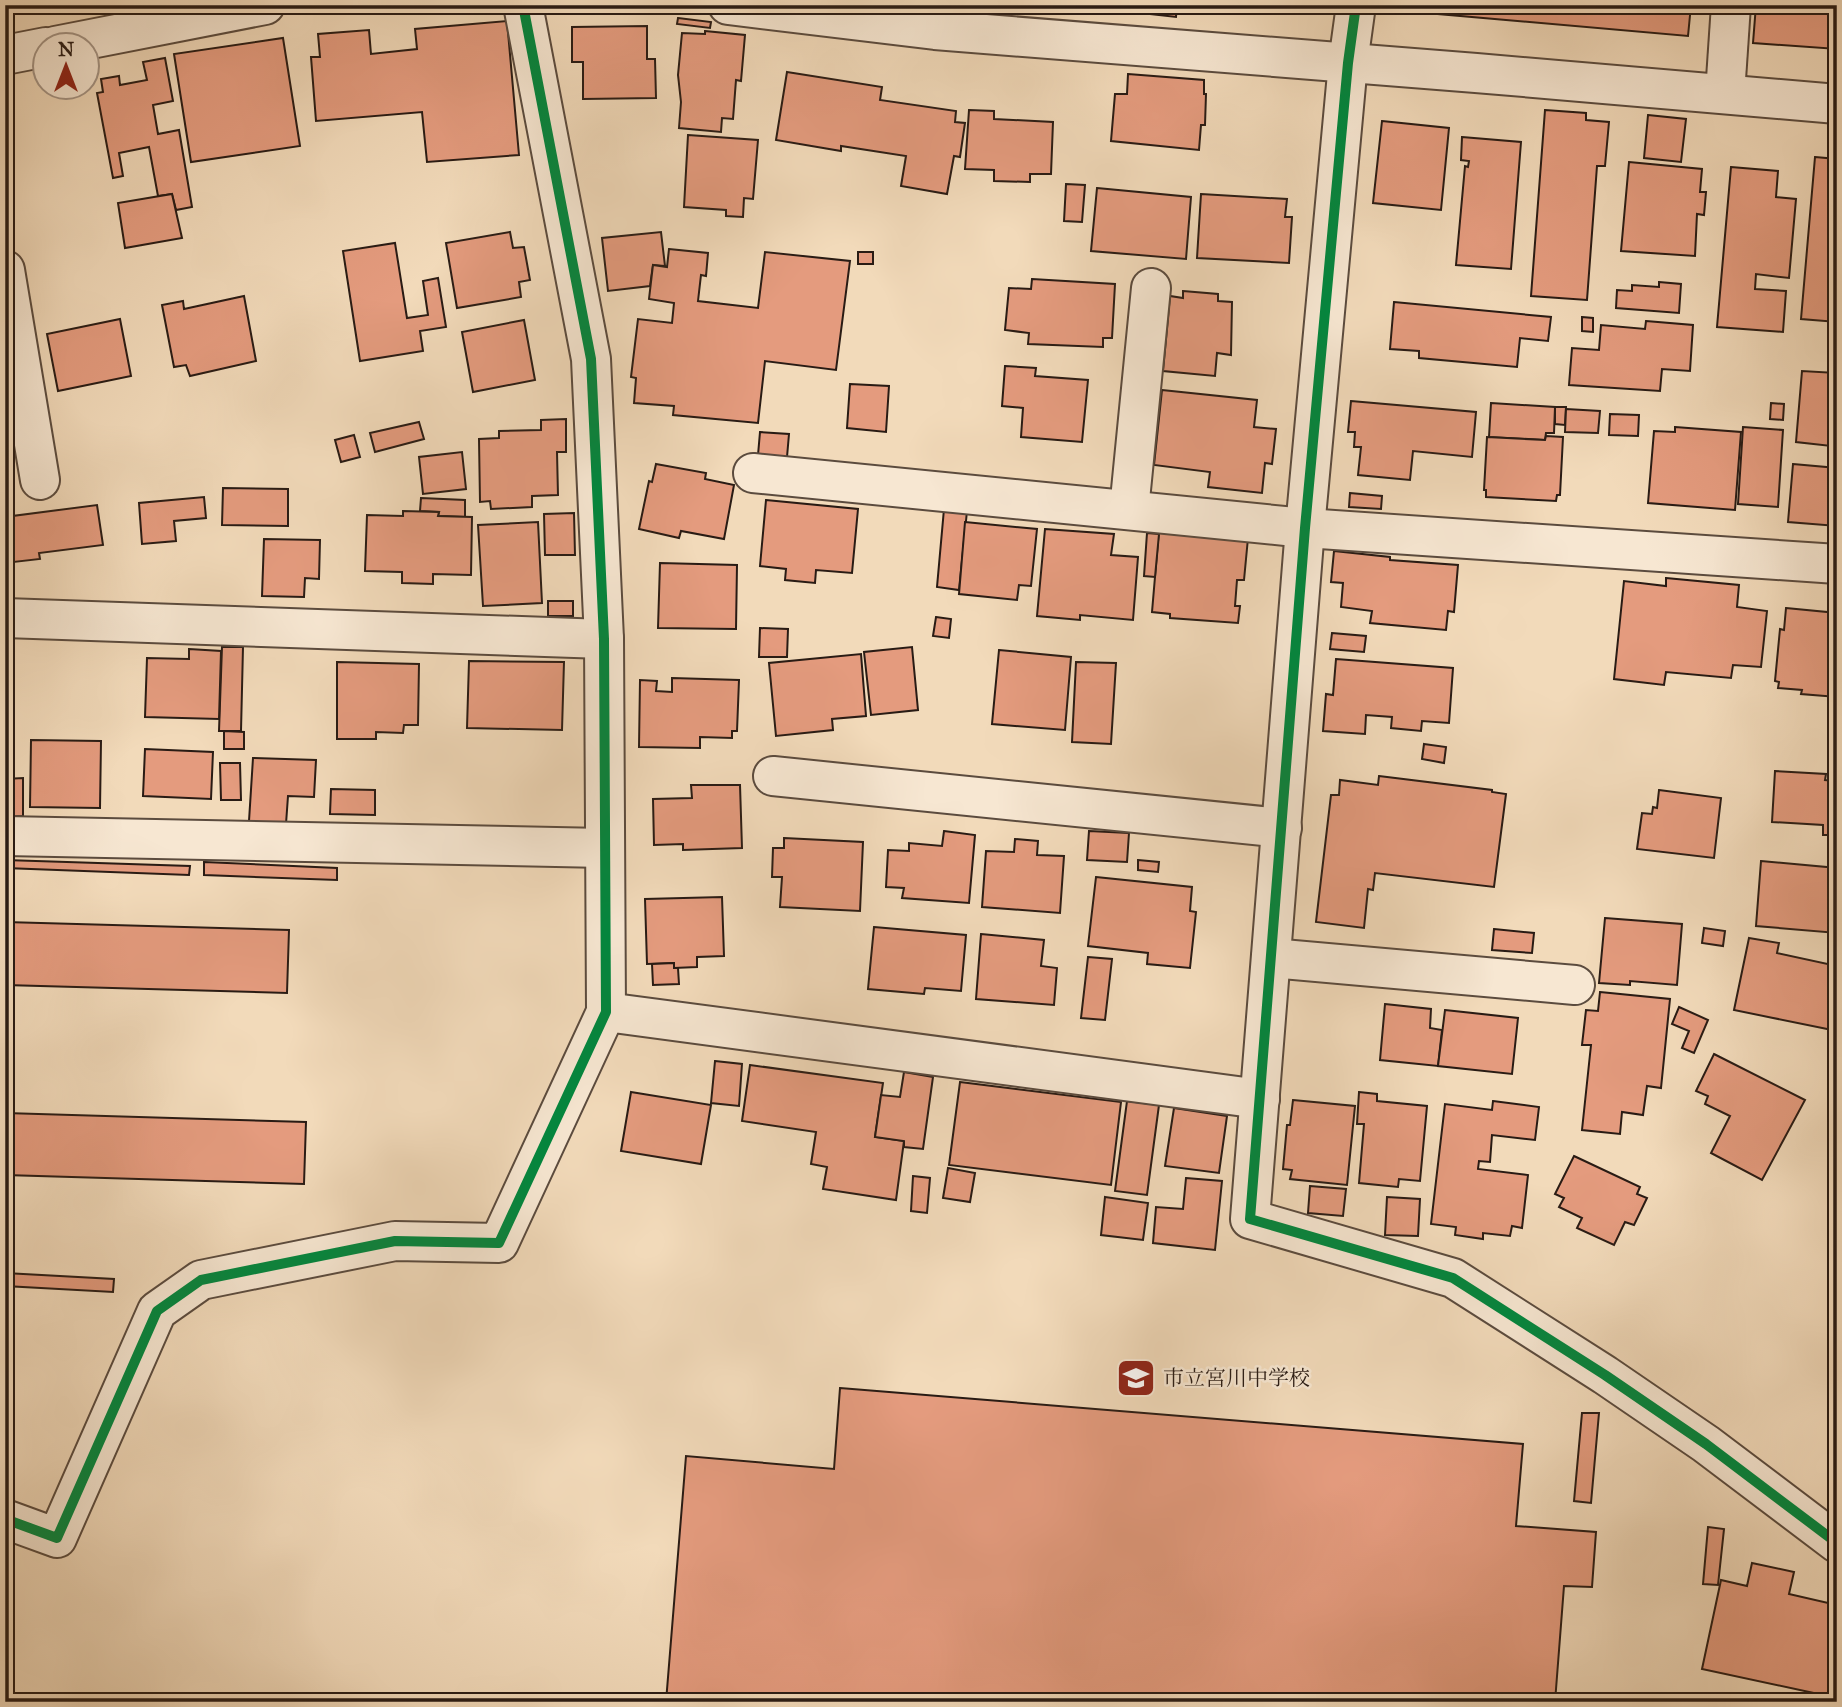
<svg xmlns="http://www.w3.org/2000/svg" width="1842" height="1707" font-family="'IM FELL Great Primer','Noto Serif JP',serif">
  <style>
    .building { fill: #e49b7e; stroke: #291b14; stroke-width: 2 }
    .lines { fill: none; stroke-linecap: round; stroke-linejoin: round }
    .minor-casing { stroke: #5b4b3e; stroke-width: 42 }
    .minor { stroke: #f7e7d2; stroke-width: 38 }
    .cycleway-casing { stroke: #f7e7d2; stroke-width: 15 }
    .cycleway { stroke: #00873e; stroke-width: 10 }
    .labels { text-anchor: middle; stroke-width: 5; stroke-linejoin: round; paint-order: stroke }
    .poi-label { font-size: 21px; fill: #291b14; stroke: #f7e7d2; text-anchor: start }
  </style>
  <rect width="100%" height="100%" fill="#f2daba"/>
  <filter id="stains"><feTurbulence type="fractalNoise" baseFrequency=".00286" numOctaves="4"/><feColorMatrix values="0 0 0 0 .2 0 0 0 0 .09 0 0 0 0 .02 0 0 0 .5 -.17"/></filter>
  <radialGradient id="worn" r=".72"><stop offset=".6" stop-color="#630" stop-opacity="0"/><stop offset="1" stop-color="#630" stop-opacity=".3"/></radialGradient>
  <g class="building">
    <path d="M1143 5H1177L1176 17 1142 13Z"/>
    <path d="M1405 5H1691L1688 36 1404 11Z"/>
    <path d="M1756 5H1837V49L1753 43Z"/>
    <path d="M678 18 711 22 710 28 677 24Z"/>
    <path d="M507 21 519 155 427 162 422 112 316 121 311 57H320L318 34 369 30 371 54 417 49 415 29Z"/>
    <path d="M647 26V59H655L656 98 583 99V62H572V27Z"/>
    <path d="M705 31 745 35 741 81 736 80 733 119 722 118 721 132 679 128 681 102 678 75 682 33 705 34Z"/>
    <path d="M283 38 300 146 191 162 174 54Z"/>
    <path d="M165 58 173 101 153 105 158 134 179 130 192 207 176 210 172 194 158 196 149 147 119 153 123 176 113 178 97 93 103 92 101 79 119 76 120 85 147 80 143 62Z"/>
    <path d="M787 72 882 87 880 100 956 111 955 122 965 123 960 157 954 156 947 194 901 186 906 156 841 146V151L776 140Z"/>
    <path d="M1128 74 1204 80V94H1206L1205 125H1201L1199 150 1111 141 1115 94H1127Z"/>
    <path d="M969 110 994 111V119L1053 122 1051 174H1030V182L994 181V170L965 169Z"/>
    <path d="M1545 110 1586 113V120L1609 122 1605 166H1597L1587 300 1531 296Z"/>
    <path d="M1648 115 1686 119 1681 162 1644 158Z"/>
    <path d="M1382 121 1449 128 1441 210 1373 203Z"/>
    <path d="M688 135 758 140 753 199 744 198 743 217 726 216V210L684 207Z"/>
    <path d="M1462 137 1521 142 1511 269 1456 265 1465 166 1468 167 1469 161 1461 160Z"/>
    <path d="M1815 157 1837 159V322L1801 319Z"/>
    <path d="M1629 162 1702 169 1700 192H1706L1704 215 1697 214 1695 256 1621 251Z"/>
    <path d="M1731 167 1778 171 1776 197 1796 199 1789 278 1756 274 1755 289 1786 291 1783 332 1717 327Z"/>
    <path d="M1066 184 1085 185 1082 222 1064 221Z"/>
    <path d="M1097 188 1191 197 1186 259 1091 251Z"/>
    <path d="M172 194 182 238 125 248 118 203Z"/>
    <path d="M1201 194 1287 199 1285 217H1292L1289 263 1197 258Z"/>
    <path d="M510 232 513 248 524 247 530 280 519 282 521 297 457 308 446 243Z"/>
    <path d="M661 232 665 266 653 265 650 286 608 291 602 238Z"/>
    <path d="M395 243 407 318 428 315 423 281 438 278 446 327 420 331 423 351 360 361 343 251Z"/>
    <path d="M669 249 708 253 706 276 701 275 698 301 758 308 765 252 850 261 836 370 765 361 758 423 673 415 674 406 634 403 636 378 631 377 638 319 672 323 674 303 649 299 653 265 667 267Z"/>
    <rect x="858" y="252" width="15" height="12"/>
    <path d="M1032 279 1115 284 1112 338H1103V347L1028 344 1029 333 1005 330 1009 288 1031 289Z"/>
    <path d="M1659 282 1681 284 1679 313 1616 308 1617 290 1632 291V285L1659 287Z"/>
    <path d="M1183 291 1218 294V301L1232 302 1231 355 1217 353 1215 376 1163 371 1170 296 1183 298Z"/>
    <path d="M244 296 256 361 190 376 186 365 174 367 162 305 183 301 184 309Z"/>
    <path d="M1394 302 1551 317 1548 341 1520 338 1517 367 1419 358V351L1390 349Z"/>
    <path d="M1582 317 1593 318V332L1582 331Z"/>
    <path d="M120 319 131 376 58 391 47 334Z"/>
    <path d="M524 320 535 380 473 392 462 332Z"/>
    <path d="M1646 321 1693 325 1690 371 1662 369 1660 391 1569 385 1572 348 1599 350 1601 325 1645 329Z"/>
    <path d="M1005 366 1036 368 1035 376 1088 380 1082 442 1021 437 1023 408 1002 406Z"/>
    <path d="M1836 366 1837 436H1832L1831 446 1796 442 1802 371 1836 373Z"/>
    <path d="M850 384 889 386 886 432 847 428Z"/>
    <path d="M1162 390 1257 400 1254 427 1276 429 1272 464 1265 463 1262 493 1208 487 1210 472 1154 465Z"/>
    <path d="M1351 401 1476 412 1472 457 1413 451 1410 480 1358 475 1361 447H1354L1355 432H1348Z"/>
    <path d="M1491 403 1555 407 1554 433H1546L1545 440 1489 437Z"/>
    <path d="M1771 403 1784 404 1783 420 1770 419Z"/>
    <path d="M1555 407H1566L1565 425 1555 424Z"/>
    <path d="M1566 409 1600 411 1598 433 1565 432Z"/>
    <path d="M1610 414 1639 415 1638 436 1609 435Z"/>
    <path d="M566 419V452H557L558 495 532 496V507L491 509 490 501 480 502 479 439 499 438V431L541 430V420Z"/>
    <path d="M419 422 424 439 375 452 370 433Z"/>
    <path d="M1675 427 1741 432 1735 510 1648 503 1654 431 1675 432Z"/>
    <path d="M1743 427 1783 430 1778 507 1738 504Z"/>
    <path d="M760 432 789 434 787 457 758 455Z"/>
    <path d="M354 435 360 457 341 462 335 440Z"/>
    <path d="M1546 436 1563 437 1560 495H1557L1556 501 1486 497V490H1484L1487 437 1545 440Z"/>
    <path d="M462 452 466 489 423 494 419 457Z"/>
    <path d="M656 464 706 473 705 479 734 485 724 539 681 531 679 538 639 529 649 481 652 482Z"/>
    <path d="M1793 464 1837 468V526L1788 522Z"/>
    <path d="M223 488 288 489V526L222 525Z"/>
    <path d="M1350 493 1382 496 1381 509 1349 507Z"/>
    <path d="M204 497 206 518 174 521 176 541 142 544 139 503Z"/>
    <path d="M421 498 465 500V517L438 516 439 512 420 511Z"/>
    <path d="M766 500 858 509 852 573 816 570 815 583 785 580 786 569 760 566Z"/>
    <path d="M97 505 103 545 39 553 40 559 5 563V517Z"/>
    <path d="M944 509 967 511 959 590 937 587Z"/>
    <path d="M403 511 439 512 438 516 472 517 471 575 433 574V584L402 583V572L365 571 367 515 403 516Z"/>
    <path d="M574 513 575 555H545L544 514Z"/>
    <path d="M538 522 542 603 483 606 478 525Z"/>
    <path d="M965 522 1037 529 1031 586 1019 585 1017 600 959 594Z"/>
    <path d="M1045 529 1114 534 1111 555 1138 557 1133 620 1080 615V620L1037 616Z"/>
    <path d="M1159 530 1248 538 1244 580H1237L1235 606H1240L1238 623 1170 618V614L1152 612Z"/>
    <path d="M1147 533 1159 534 1155 577 1144 576Z"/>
    <path d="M264 539 320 540 319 579 305 578 304 597 262 596Z"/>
    <path d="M1334 551 1390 557V560L1458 565 1454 612 1448 611 1446 630 1370 623 1372 611 1341 607 1343 583 1331 582Z"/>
    <path d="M660 563 737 565 736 629 658 628Z"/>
    <path d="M1666 578 1739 585 1737 607 1767 611 1761 667 1733 665 1731 678 1666 672 1664 685 1614 679 1624 581 1666 586Z"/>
    <rect x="548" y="601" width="25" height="15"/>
    <path d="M1786 608 1837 613V697L1801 694 1802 690 1778 688 1779 682 1775 681 1780 629 1784 630Z"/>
    <path d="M936 617 951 619 949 638 933 636Z"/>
    <path d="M760 628 788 629 787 657H759Z"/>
    <path d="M1332 633 1366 636 1364 652 1330 649Z"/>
    <path d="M222 647H243L241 731H219Z"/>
    <path d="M912 647 918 710 871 715 864 652Z"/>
    <path d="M189 649 221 651 219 719 145 717 147 658 189 659Z"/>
    <path d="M5 650H7L6 706H5Z"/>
    <path d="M999 650 1071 657 1065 730 992 724Z"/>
    <path d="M861 654 866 716 832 719 833 730 776 736 769 663Z"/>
    <path d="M1336 659 1453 668 1449 723 1422 721 1421 731 1391 728 1392 717 1366 715 1365 734 1323 731 1326 694 1333 695Z"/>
    <path d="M469 661 564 662 562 730 467 728Z"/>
    <path d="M337 662 419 664 418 725H404L403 733 376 732V739H337Z"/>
    <path d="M1076 662 1116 663 1111 744 1072 742Z"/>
    <path d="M672 678 739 680 737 731H732V738L700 737V748L639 747 640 680 657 681 656 691 672 692Z"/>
    <path d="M224 731 244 732V749H224Z"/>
    <path d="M31 740 101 741 100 808 30 807Z"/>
    <path d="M1424 744 1446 747 1444 763 1422 759Z"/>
    <path d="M145 749 213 752 211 799 143 796Z"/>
    <path d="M253 758 316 760 314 797 288 796 286 824 249 821Z"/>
    <path d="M220 763H240L241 800H221Z"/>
    <path d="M1775 771 1826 774 1825 780 1837 781V835H1823V825L1772 822Z"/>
    <path d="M1379 776 1492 790V792L1506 794 1494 887 1375 873 1373 890 1368 889 1364 928 1316 922 1331 795H1339L1340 780 1378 785Z"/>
    <path d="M23 778V816L5 817V779Z"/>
    <path d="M691 785H740L742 848 683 850V844L654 845 653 799 692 798Z"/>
    <path d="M331 789 375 790V815L330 814Z"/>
    <path d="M1659 790 1721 798 1714 858 1637 849 1642 813 1652 814 1653 807 1657 808Z"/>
    <path d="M944 831 975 835 969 903 902 898 904 888 886 887 888 850 909 851V843L942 846Z"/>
    <path d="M1089 831 1129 833 1127 862 1087 860Z"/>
    <path d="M784 838 863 842 860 911 780 907 782 877H772L773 848H784Z"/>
    <path d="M1015 839 1038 841 1037 855 1064 856 1060 913 982 907 986 851 1014 852Z"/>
    <path d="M5 860 190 866 189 875 5 868Z"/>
    <path d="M1138 860 1159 862 1158 872 1138 870Z"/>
    <path d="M1761 861 1837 868V933L1756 926Z"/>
    <path d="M204 862 337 868V880L204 875Z"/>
    <path d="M1096 877 1192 887 1190 911 1196 912 1190 968 1147 964 1148 953 1088 946Z"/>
    <path d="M722 897 724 956 697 957V967L674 968V963L647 964 645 899Z"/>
    <path d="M1605 918 1682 924 1677 985 1630 981V985L1599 983Z"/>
    <path d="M5 922 289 930 287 993 5 985Z"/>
    <path d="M874 927 966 935 961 991 925 988 924 994 868 989Z"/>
    <path d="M1704 928 1725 931 1723 946 1702 943Z"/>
    <path d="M1494 929 1534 933 1532 953 1492 950Z"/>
    <path d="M981 934 1044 940 1041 966 1057 968 1054 1005 976 999Z"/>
    <path d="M1749 938 1779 943 1777 953 1837 966V1031L1734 1010Z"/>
    <path d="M1088 957 1112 959 1105 1020 1081 1018Z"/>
    <path d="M674 963V968H678L679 984 653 985 652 964Z"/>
    <path d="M1600 992 1670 999 1661 1088 1647 1086 1643 1115 1622 1112 1620 1134 1582 1130 1591 1045H1582L1586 1010 1598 1011Z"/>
    <path d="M1385 1004 1431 1009 1430 1028 1442 1030 1438 1066 1380 1060Z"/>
    <path d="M1679 1007 1708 1020 1694 1053 1682 1048 1689 1031 1672 1024Z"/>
    <path d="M1445 1010 1518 1018 1512 1074 1438 1066Z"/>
    <path d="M1714 1054 1805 1100 1762 1180 1711 1153 1730 1116 1705 1104 1708 1096 1696 1091Z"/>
    <path d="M715 1061 742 1064 739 1106 711 1103Z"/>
    <path d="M750 1065 883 1083 875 1137 904 1141 896 1200 823 1189 827 1167 811 1164 816 1132 742 1121Z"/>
    <path d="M904 1072 933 1077 923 1149 904 1147V1141L875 1137 881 1095 900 1097Z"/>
    <path d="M960 1082 1121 1102 1111 1185 949 1165Z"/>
    <path d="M631 1092 711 1105 701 1164 621 1151Z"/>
    <path d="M1359 1092 1377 1094V1101L1427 1106 1420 1181 1399 1179 1398 1187 1359 1183 1364 1124H1357Z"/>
    <path d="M1293 1100 1355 1106 1347 1185 1290 1179 1292 1170 1283 1169 1287 1125H1290Z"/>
    <path d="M1127 1101 1159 1105 1147 1195 1115 1191Z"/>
    <path d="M1493 1101 1539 1107 1535 1140 1492 1135 1490 1162 1479 1161 1478 1169 1528 1175 1522 1228 1512 1226 1510 1236 1483 1233V1239L1455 1235 1456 1227 1431 1224 1445 1104 1492 1110Z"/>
    <path d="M1174 1108 1227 1116 1219 1173 1165 1166Z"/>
    <path d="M5 1113 306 1122 304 1184 5 1175Z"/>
    <path d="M1574 1156 1640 1187 1637 1194 1647 1198 1634 1225 1625 1222 1614 1245 1577 1228 1582 1218 1559 1207 1564 1198 1555 1194Z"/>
    <path d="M948 1168 975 1173 970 1202 943 1198Z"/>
    <path d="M913 1176 930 1178 927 1213 911 1211Z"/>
    <path d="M1186 1178 1222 1181 1215 1250 1153 1243 1156 1207 1183 1209Z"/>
    <path d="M1310 1186 1346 1189 1343 1216 1308 1213Z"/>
    <path d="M1105 1197 1148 1203 1143 1240 1101 1235Z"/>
    <path d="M1387 1197 1420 1199 1418 1236 1385 1235Z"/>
    <path d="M5 1273 114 1279 113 1292 5 1286Z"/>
    <path d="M840 1388 1523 1444 1516 1526 1596 1532 1592 1587 1564 1586 1555 1702H666L686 1456 834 1469Z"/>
    <path d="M1582 1413H1599L1591 1503 1574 1501Z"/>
    <path d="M1708 1527 1724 1529 1718 1585 1703 1584Z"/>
    <path d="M1752 1563 1794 1572 1789 1594 1837 1605V1698L1702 1669 1721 1580 1747 1586Z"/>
  </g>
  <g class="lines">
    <g class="minor-casing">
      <g id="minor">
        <path d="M728 5 935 30 1476 73 1837 104"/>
        <path d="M1356 5 1348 63 1305 528 1250 1219 1453 1278 1605 1375 1706 1444 1837 1543"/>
        <path d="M55 46 265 5"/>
        <path d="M5 55 46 47"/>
        <path d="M1725 94 1731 5"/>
        <path d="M5 270 40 480"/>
        <path d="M753 473 1305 528 1837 564"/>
        <path d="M1129 510 1151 288"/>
        <path d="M5 618 604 639"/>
        <path d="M773 776 1282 828"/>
        <path d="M5 836 604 848"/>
        <path d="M1271 958 1575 985"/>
        <path d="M606 1012 1260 1099"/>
        <path d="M5 1519 57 1538 157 1311 201 1280 395 1241 499 1243 606 1012 604 639 591 359 523 5"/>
      </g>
    </g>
    <use href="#minor" class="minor"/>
    <g class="cycleway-casing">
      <g id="cycleway">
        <path d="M1356 5 1348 63 1305 528 1250 1219 1453 1278 1605 1375 1706 1444 1837 1543"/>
        <path d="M5 1519 57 1538 157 1311 201 1280 395 1241 499 1243 606 1012 604 639 591 359 523 5"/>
      </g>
    </g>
    <use href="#cycleway" class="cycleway"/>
  </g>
  <defs>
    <g id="school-square" transform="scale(2.0125)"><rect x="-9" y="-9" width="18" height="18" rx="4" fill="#8f2418" stroke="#f7e7d2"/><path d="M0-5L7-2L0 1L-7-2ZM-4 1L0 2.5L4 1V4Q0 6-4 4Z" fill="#fff"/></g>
  </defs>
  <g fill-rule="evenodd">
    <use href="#school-square" x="1136" y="1378"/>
  </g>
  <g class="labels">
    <g class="poi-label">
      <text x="1163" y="1385">市立宮川中学校</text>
    </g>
  </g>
  <rect width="1842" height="1707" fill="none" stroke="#f2daba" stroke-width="28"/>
  <rect x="7" y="7" width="1828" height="1693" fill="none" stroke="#291b14" stroke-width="3.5"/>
  <rect x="14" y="14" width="1814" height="1679" fill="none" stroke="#291b14" stroke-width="2"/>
  <g transform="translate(66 66)"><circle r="33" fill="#f7e7d2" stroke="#a59586" stroke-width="2"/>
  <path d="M0-5L12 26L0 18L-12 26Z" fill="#8f2418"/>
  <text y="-10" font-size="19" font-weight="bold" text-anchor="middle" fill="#291b14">N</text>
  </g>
  <rect width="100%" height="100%" filter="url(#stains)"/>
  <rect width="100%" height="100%" fill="url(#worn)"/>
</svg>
